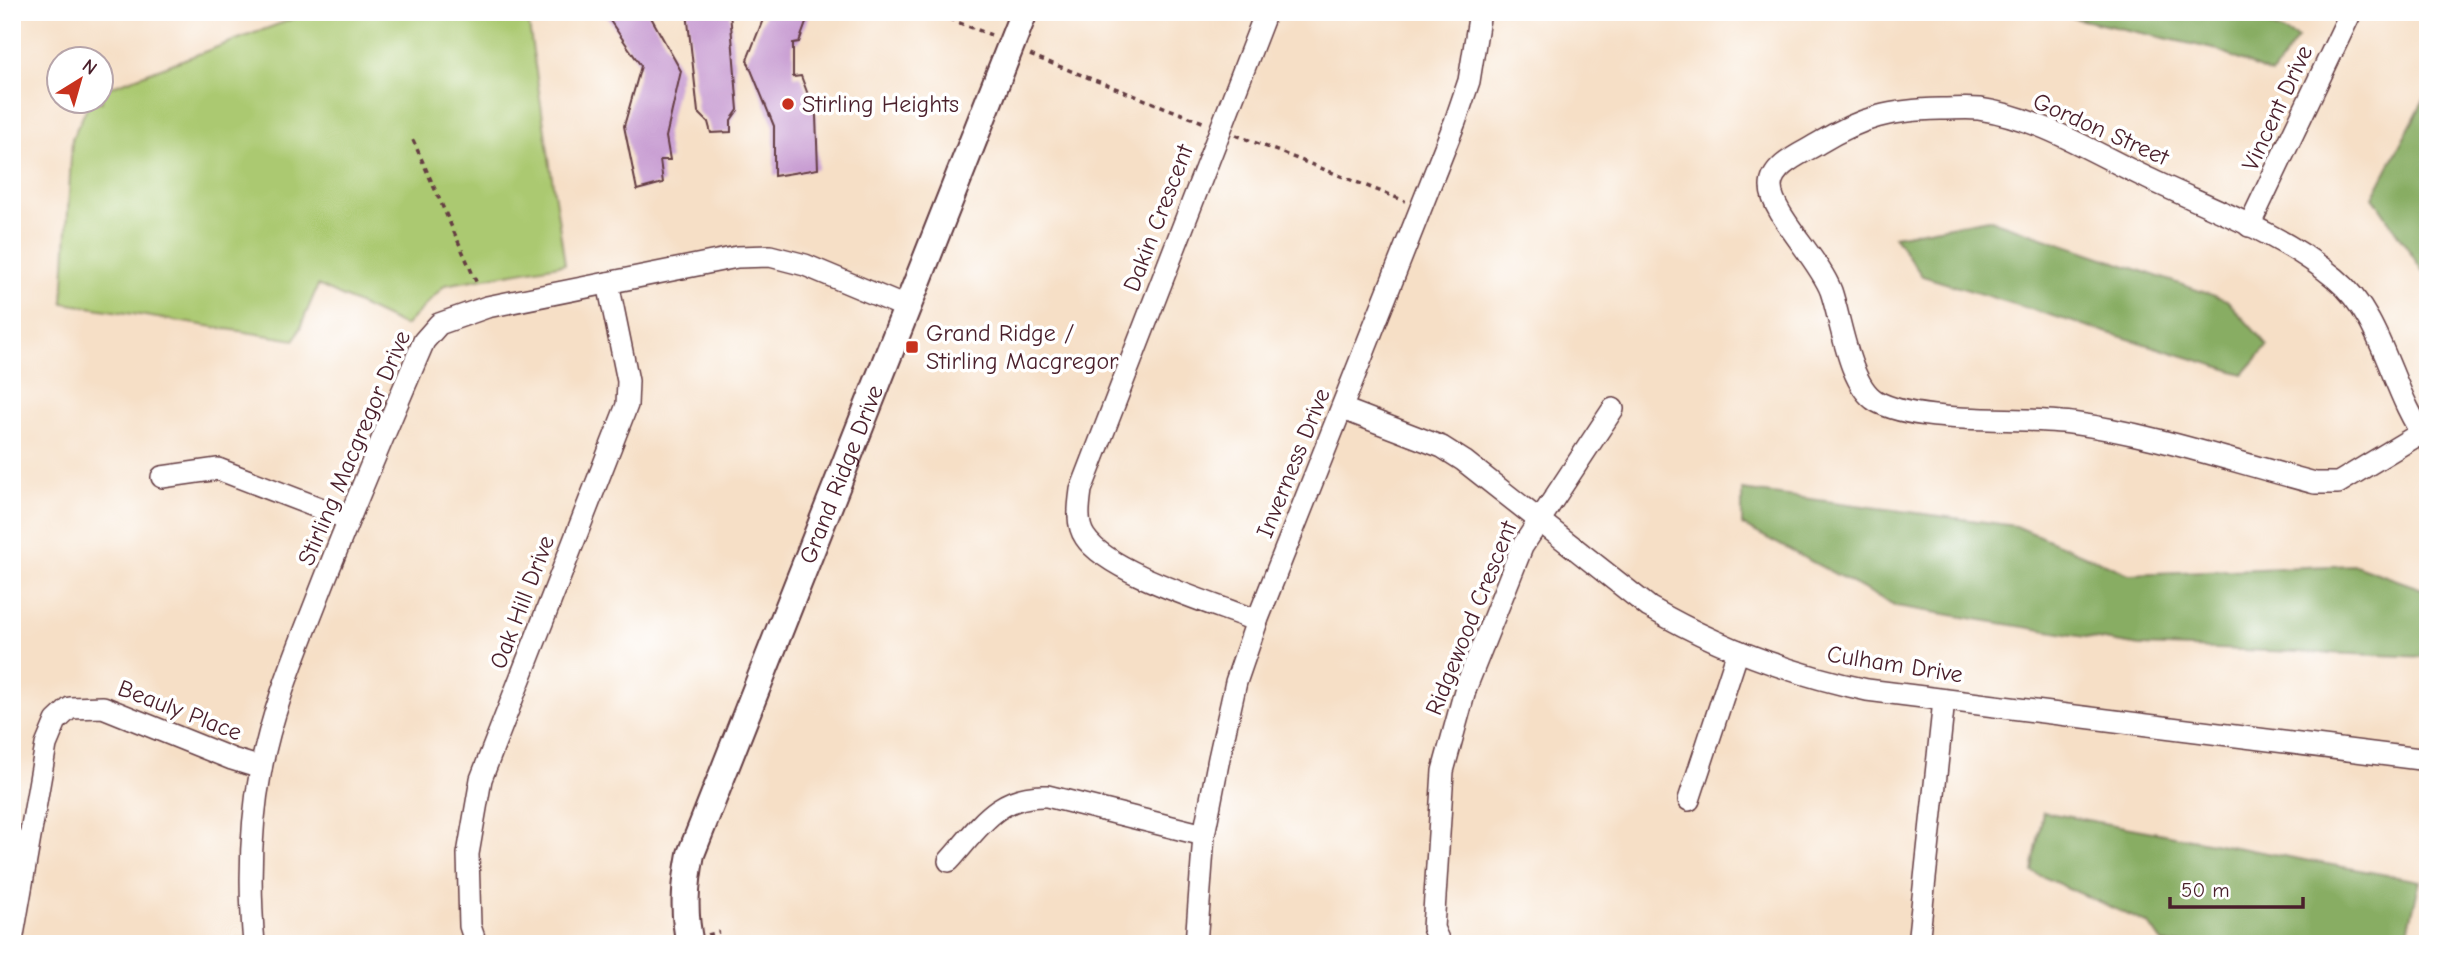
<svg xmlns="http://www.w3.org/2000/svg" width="2440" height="956" font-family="'Comic Neue',sans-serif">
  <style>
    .green { fill: #abc971; stroke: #7a744e; stroke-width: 2 }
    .forest { fill: #88ad63; stroke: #696647; stroke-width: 2 }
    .building { fill: #c79bd1 }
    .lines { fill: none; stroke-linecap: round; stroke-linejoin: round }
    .minor-casing { stroke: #643c42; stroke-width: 24 }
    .tertiary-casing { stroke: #643c42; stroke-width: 30 }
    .path { stroke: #643c42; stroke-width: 3.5; stroke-dasharray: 5 5; stroke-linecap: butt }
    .minor { stroke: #fff; stroke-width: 21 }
    .tertiary { stroke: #fff; stroke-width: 26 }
    .poi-dot { fill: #c8321e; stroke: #fff; stroke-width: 2.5 }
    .labels { text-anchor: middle; stroke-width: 7; stroke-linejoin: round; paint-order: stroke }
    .poi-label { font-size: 24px; fill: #4a1f2b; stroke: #fff; text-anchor: start }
    .street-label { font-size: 24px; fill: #4a1f2b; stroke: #fff }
  </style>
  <rect width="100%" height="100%" fill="#fff"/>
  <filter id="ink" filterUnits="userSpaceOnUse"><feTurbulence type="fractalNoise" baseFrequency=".0143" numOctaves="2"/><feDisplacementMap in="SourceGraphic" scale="14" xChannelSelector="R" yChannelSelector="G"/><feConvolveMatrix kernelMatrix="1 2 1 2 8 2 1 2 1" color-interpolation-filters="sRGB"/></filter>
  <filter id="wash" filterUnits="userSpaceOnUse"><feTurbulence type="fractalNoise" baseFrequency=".00686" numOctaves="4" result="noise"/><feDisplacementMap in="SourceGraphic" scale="28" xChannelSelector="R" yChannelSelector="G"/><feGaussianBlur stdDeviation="1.57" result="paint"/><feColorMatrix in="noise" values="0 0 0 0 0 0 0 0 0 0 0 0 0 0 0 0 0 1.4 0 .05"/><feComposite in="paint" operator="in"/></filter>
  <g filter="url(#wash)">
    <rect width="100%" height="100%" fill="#f6dfc6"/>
    <path class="green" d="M311 12H527L565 264 445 285 405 326 318 285 295 340 63 303 72 138 90 102H102V90Z"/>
    <g class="forest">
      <path d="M2046 12H2239L2298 38 2272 74 2214 49Z"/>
      <path d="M2428 92V279L2373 197Z"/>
      <path d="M1989 219 2227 300 2268 346 2243 374 1922 276 1894 236Z"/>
      <path d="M1742 490 2016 526 2129 574 2355 565 2428 591V657L2140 646 1896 606 1742 525Z"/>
      <path d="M2043 812 2420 881 2405 944H2163L2149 924 2032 872Z"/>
    </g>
    <g id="blocks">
      <g class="building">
        <path d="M604 12H648L681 71 666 137 670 160H660L663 183 637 190 624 126 641 66Z"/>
        <path d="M687 12H730L738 110 731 120V132L711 133 708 122 698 112Z"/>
        <path d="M766 12H810L799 42 793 43V77L801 76 816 116 818 169 774 176V126L747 60Z"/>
      </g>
    </g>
  </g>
  <g filter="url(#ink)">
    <use href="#blocks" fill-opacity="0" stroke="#643c42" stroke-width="2"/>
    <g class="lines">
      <g class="minor-casing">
        <g id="minor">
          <path d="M2249 226 2351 12"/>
          <path d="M1343 409 1442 447 1464 461 1649 607C1716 646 1791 674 1867 690L2428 760"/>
          <path d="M2421 433 2338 483H2315C2234 462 2154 434 2071 423 2019 416 1918 425 1876 401 1849 385 1841 320 1831 291 1819 259 1771 213 1771 187 1771 165 1803 153 1819 143 1862 117 1891 110 1941 109 1953 109 1967 108 1979 109 2038 117 2094 153 2147 178 2210 208 2281 233 2335 278 2385 319 2390 392 2428 442"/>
          <path d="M162 477 218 469 348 519"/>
          <path d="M1257 621C1215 604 1108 573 1085 537 1076 524 1079 505 1081 490L1266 12"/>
          <path d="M1689 800 1738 651"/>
          <path d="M949 861C979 828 997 794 1047 796L1204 835"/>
          <path d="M12 941 46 745 56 721 70 708 103 707 232 759 261 768"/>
          <path d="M254 944C249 886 250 826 261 769 272 711 295 656 316 602 350 514 387 427 424 341L439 324 487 307 737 257 770 256 805 265 908 308"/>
          <path d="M476 944 470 926 468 854 481 779 627 405 628 381 608 283"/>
          <path d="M1196 944 1204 835 1219 758 1236 682 1257 621 1455 122 1469 81 1480 12"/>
          <path d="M1440 944 1433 928 1443 771 1466 687 1522 547 1613 409"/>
          <path d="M1918 944 1944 700"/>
        </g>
      </g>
      <g class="tertiary-casing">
        <g id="tertiary">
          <path id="s1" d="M690 944C683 913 685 885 691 854L1024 12"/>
        </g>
      </g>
      <g class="path">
        <path d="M931 12 991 35"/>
        <path d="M1030 55 1205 123"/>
        <path d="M1236 135 1405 201"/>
        <path d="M413 140 478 286"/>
        <path d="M708 935 719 932"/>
      </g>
      <use href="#minor" class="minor"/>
      <use href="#tertiary" class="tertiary"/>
    </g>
  </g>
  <g class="poi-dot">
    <circle cx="788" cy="104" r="7"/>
    <rect x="905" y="340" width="14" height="14" rx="3.5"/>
  </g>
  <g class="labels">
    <g class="poi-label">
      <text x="802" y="112">Stirling Heights</text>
      <text x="926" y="341">Grand Ridge /<tspan x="926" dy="28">Stirling Macgregor</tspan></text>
    </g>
    <g class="street-label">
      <text transform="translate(2277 108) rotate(-65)" y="8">Vincent Drive</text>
      <text transform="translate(2101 129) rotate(24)" y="8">Gordon Street</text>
      <text transform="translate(1158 218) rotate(-69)" y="8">Dakin Crescent</text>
      <text transform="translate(354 448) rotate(-67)" y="8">Stirling Macgregor Drive</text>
      <text transform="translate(1293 463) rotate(-68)" y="8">Inverness Drive</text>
      <text dy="8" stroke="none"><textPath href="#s1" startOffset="499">Grand Ridge Drive</textPath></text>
      <text transform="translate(522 602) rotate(-69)" y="8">Oak Hill Drive</text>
      <text transform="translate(1471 618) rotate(-68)" y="8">Ridgewood Crescent</text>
      <text transform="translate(1895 664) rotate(9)" y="8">Culham Drive</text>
      <text transform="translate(180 710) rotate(21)" y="8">Beauly Place</text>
    </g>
  </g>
  <rect width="2440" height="956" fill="none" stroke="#fff" stroke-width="42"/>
  <g transform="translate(80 80) rotate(37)"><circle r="33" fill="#ffffff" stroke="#b7a5aa" stroke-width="2"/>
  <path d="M0-5L12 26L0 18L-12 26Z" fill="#c8321e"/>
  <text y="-10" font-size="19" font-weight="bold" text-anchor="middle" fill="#4a1f2b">N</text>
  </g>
  <path d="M2170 897v10h133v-10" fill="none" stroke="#4a1f2b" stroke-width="3.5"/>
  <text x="2181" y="897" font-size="21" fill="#4a1f2b" stroke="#ffffff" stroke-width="5" paint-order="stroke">50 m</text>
</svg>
